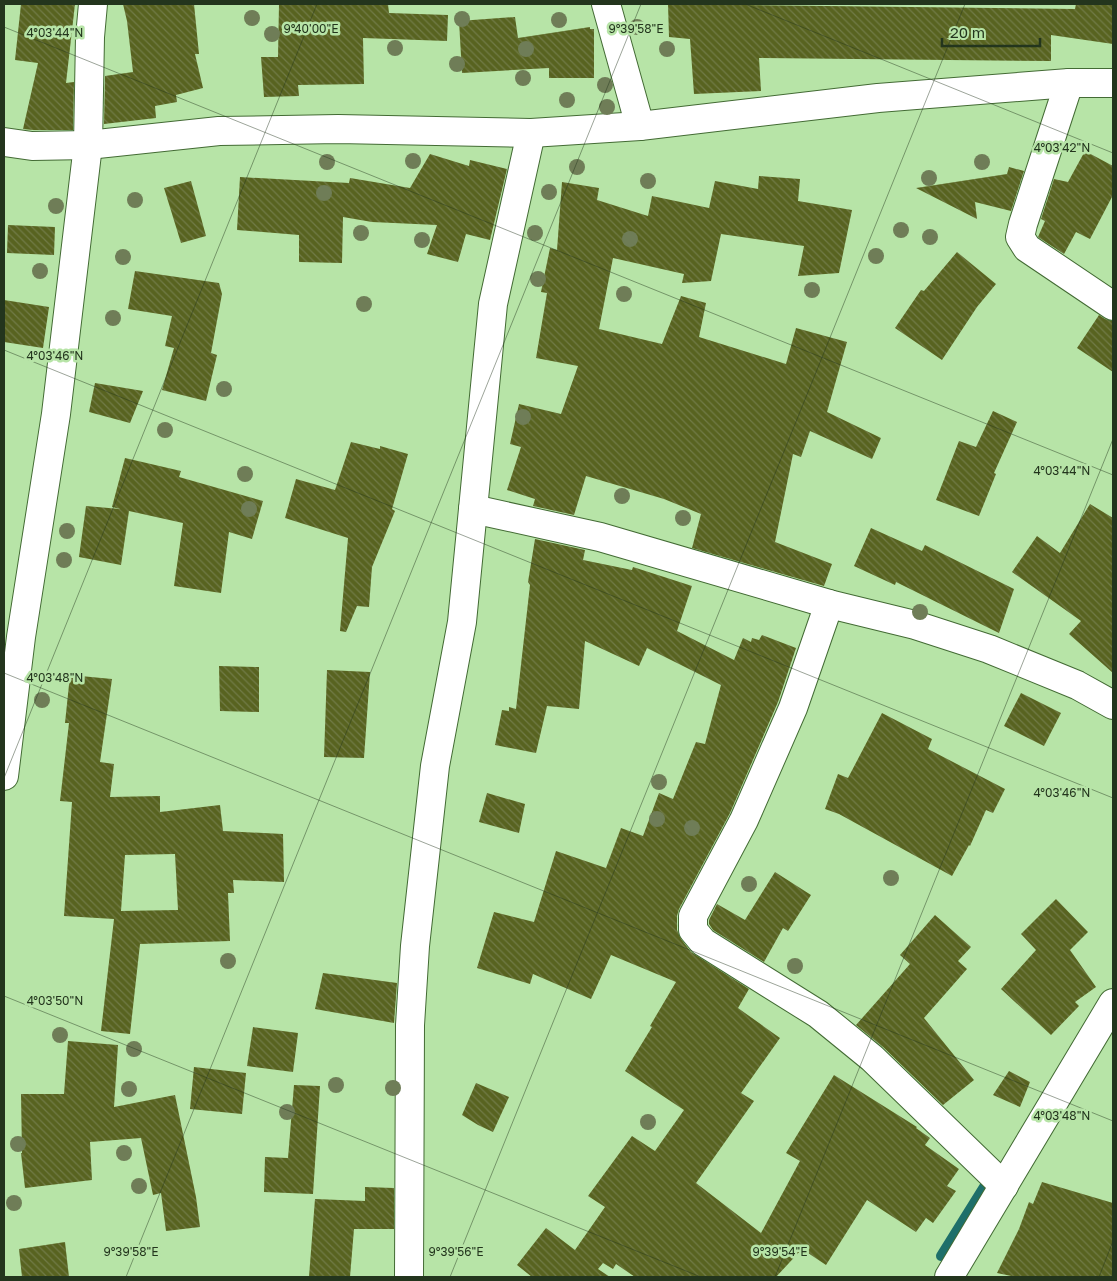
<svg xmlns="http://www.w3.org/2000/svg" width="1117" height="1281" font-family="'Golos Text',sans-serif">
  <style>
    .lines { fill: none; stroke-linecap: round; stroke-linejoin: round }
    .stream { stroke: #1e6f6a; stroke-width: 10 }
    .building { fill: url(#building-back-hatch); fill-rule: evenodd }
    .minor-casing { stroke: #436b34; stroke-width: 30 }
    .minor { stroke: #fff; stroke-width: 28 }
    .tree { fill: #6f7d57 }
    .ticks { fill: none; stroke: #23351d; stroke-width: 1; stroke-opacity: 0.45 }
    .ticks-label { font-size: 12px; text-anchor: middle; fill: #23351d; stroke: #b7e4a7; stroke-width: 5; stroke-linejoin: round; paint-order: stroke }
  </style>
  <defs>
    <pattern id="building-back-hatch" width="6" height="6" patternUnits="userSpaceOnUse" patternTransform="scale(1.25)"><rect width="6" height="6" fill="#586320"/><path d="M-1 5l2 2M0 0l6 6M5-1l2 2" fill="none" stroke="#717b47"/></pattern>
  </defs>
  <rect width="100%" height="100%" fill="#b7e4a7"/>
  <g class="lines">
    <path class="stream" d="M941 1256 984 1187"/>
  </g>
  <g class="building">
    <path d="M21 4H75L66 83 74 82 73 130H33L23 129 38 63 15 60Z"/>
    <path d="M123 4H194L199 54H195L203 88 176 95 177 102 155 106 156 118 104 124 105 76 133 72 127 21Z"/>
    <path d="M279 4H388L389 13 448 15 447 41 363 38 364 84 298 85 299 96 264 97 261 57H278Z"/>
    <path d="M668 4 1075 9 1076 4H1113V44L1051 35V61L759 58 761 91 694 94 690 39 669 37Z"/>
    <path d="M515 17 518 38 590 27V29H594V78H549V68L462 73 459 21Z"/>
    <path d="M1085 151 1113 166V195L1090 239 1076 232 1064 254 1038 237 1045 221 1041 219 1054 179 1068 182Z"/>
    <path d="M430 154 469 166 470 160 507 169 490 240 466 234 458 262 427 254 437 225 372 222 343 217 342 263 299 262V235L237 230 240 177 349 183 350 178 410 188Z"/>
    <path d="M1009 167 1024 171 1011 211 975 202 977 219 916 188 1007 174Z"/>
    <path d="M759 176 800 179 798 201 852 210 839 273 798 276 804 246 721 234 711 281 682 283 684 274 613 258 599 329 662 344 681 296 706 303 699 337 786 364 796 328 847 342 827 412 881 438 872 459 810 431 801 457 793 454 775 542 832 564 824 586 692 548 701 514 664 499 586 476 574 515 533 506 535 499 507 490 521 447 510 444 519 404 561 414 578 366 536 358 547 293 541 292 550 248 557 250 562 182 599 188 597 200 648 216 652 196 709 208 715 181 758 189Z"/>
    <path d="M191 181 206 236 181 243 164 188Z"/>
    <path d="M8 225 55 227 54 255 7 253Z"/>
    <path d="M957 252 996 284 977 307 942 360 895 328 921 290 924 291Z"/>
    <path d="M135 271 219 283 222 294 211 353 217 355 206 401 162 390 174 348 165 346 172 316 128 309Z"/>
    <path d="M4 300 49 307 43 348 4 342Z"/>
    <path d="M1099 315 1105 319 1113 321V372L1077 348Z"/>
    <path d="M95 383 143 391 130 423 89 412Z"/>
    <path d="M993 411 1017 422 994 473 996 474 979 516 936 500 959 441 976 447Z"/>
    <path d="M351 442 380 449V446L408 454 392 509 395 511 372 567 369 607 357 606 346 632 340 631 348 538 285 518 296 479 335 490Z"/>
    <path d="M125 458 181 471 179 477 263 501 252 539 229 532 221 593 174 586 183 523 129 511 121 565 79 557 86 506 120 509 112 507Z"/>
    <path d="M1090 504 1113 518V673L1069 634 1081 621 1012 572 1037 536 1060 553Z"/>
    <path d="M871 528 922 551 925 545 1014 589 999 633 896 582 895 585 854 566Z"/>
    <path d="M535 539 585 550 583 560 632 570 633 567 692 586 677 631 734 660 743 638 751 642 752 638 759 640 762 635 796 648 778 702 730 813 679 909 677 916V930L681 939 691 952 749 989 738 1008 780 1038 741 1093 754 1101 696 1183 761 1233 800 1161 786 1153 834 1075 917 1127 916 1128 930 1138 925 1145 959 1169 947 1186 956 1191 933 1223 926 1218 916 1232 867 1200 826 1265 802 1249 776 1277H635L616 1264 613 1269 603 1263 598 1269 610 1277H532L517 1265 546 1228 575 1250 605 1207 588 1196 632 1136 655 1151 684 1110 625 1071 652 1027 650 1026 676 982 611 955 591 999 533 974 530 984 477 968 494 912 534 922 556 851 606 868 621 828 643 836 659 793 673 799 696 742 705 744 721 685 647 648 639 666 585 641 579 709 547 706 536 753 495 745 502 710 509 711V707L516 709 530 585 528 582Z"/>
    <path d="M219 666 259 667V712L220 711Z"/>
    <path d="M327 670 370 672 364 758 324 757Z"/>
    <path d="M70 675 112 679 100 762 114 764 110 797 160 796V812L220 805 223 831 283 834 284 882 233 880 234 893H228L230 941 140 944 130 1034 101 1031 114 919 64 916 72 802 60 801 69 723H65ZM175 854 178 910 121 911 125 855Z"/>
    <path d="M1021 693 1061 713 1044 746 1004 726Z"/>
    <path d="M882 713 932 739 928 749 1005 789 993 813 986 810 970 846 969 845 952 876 839 814 825 809 838 774 848 778Z"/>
    <path d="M487 793 525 804 519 833 479 822Z"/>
    <path d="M775 872 811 895 788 931 783 928 764 962 713 930 709 924V920L717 904 745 920Z"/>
    <path d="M1056 899 1088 932 1070 950 1096 987 1075 1002 1079 1006 1051 1035 1001 989 1036 950 1021 934Z"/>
    <path d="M935 915 971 947 958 961 967 969 924 1018 974 1080 943 1105 883 1047 856 1025 910 964 900 955Z"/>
    <path d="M323 973 397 983 394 1023 315 1009Z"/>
    <path d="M253 1027 298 1033 293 1072 247 1066Z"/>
    <path d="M68 1041 118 1045 114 1107 175 1095 196 1197 200 1227 166 1231 161 1193 153 1195 141 1138 90 1142 92 1180 25 1188 21 1153H22L21 1094H64Z"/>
    <path d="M194 1067 246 1073 242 1114 190 1109Z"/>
    <path d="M1009 1071 1030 1082 1020 1107 993 1095Z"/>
    <path d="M476 1083 509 1097 493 1132 478 1125 462 1115Z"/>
    <path d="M294 1085 320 1086 313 1194 264 1192 265 1157 288 1158Z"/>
    <path d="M1042 1182 1113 1203V1277H1016L997 1273 1019 1229 1029 1202 1033 1204Z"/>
    <path d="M365 1187 394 1188V1229H354L350 1277H309L315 1199 365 1201Z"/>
    <path d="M65 1242 69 1277H22L19 1249Z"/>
  </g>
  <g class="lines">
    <g class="minor-casing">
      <g id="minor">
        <path d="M606 4 640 126"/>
        <path d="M1069 83 1023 224 1020 237 1027 248 1113 306"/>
        <path d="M4 142 32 146 88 145 219 131 338 129 531 133 640 126 878 98 1069 83H1113"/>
        <path d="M473 509 600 537 829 604 915 625 989 649 1077 685 1113 705"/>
        <path d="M829 604 793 708 744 820 693 916V930L703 942 818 1014 872 1058 1004 1186"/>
        <path d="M4 776 21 637 56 414 88 145 90 37 93 4"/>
        <path d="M409 1277 410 1025 415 946 435 766 462 622 493 304 531 133"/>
        <path d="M949 1277 1113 1003"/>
      </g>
    </g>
    <use href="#minor" class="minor"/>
  </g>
  <g class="tree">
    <circle cx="252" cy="18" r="8"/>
    <circle cx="462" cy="19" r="8"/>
    <circle cx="559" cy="20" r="8"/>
    <circle cx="637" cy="27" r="8"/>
    <circle cx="272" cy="34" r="8"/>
    <circle cx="395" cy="48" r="8"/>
    <circle cx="526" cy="49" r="8"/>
    <circle cx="667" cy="49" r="8"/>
    <circle cx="457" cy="64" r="8"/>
    <circle cx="523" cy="78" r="8"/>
    <circle cx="605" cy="85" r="8"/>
    <circle cx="567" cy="100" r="8"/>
    <circle cx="607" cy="107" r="8"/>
    <circle cx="413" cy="161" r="8"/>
    <circle cx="327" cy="162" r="8"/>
    <circle cx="982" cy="162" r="8"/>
    <circle cx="577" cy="167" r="8"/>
    <circle cx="929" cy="178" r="8"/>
    <circle cx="648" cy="181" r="8"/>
    <circle cx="549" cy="192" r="8"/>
    <circle cx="324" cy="193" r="8"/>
    <circle cx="135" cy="200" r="8"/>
    <circle cx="56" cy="206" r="8"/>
    <circle cx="901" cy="230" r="8"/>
    <circle cx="361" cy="233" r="8"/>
    <circle cx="535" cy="233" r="8"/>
    <circle cx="930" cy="237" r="8"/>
    <circle cx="630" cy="239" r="8"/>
    <circle cx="422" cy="240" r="8"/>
    <circle cx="876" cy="256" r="8"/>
    <circle cx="123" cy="257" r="8"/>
    <circle cx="40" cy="271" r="8"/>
    <circle cx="538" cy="279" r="8"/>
    <circle cx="812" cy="290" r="8"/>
    <circle cx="624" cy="294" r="8"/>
    <circle cx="364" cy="304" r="8"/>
    <circle cx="113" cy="318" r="8"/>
    <circle cx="224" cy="389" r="8"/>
    <circle cx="523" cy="417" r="8"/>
    <circle cx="165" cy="430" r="8"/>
    <circle cx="245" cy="474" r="8"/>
    <circle cx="622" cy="496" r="8"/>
    <circle cx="249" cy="509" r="8"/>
    <circle cx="683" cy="518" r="8"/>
    <circle cx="67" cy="531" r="8"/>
    <circle cx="64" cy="560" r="8"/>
    <circle cx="920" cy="612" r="8"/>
    <circle cx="42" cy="700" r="8"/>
    <circle cx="659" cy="782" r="8"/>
    <circle cx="657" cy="819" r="8"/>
    <circle cx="692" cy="828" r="8"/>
    <circle cx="891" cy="878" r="8"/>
    <circle cx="749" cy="884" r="8"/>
    <circle cx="228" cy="961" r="8"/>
    <circle cx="795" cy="966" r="8"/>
    <circle cx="60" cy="1035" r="8"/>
    <circle cx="134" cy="1049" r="8"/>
    <circle cx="336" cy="1085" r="8"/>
    <circle cx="393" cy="1088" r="8"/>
    <circle cx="129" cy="1089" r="8"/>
    <circle cx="287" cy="1112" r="8"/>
    <circle cx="648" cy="1122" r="8"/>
    <circle cx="18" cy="1144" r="8"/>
    <circle cx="124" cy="1153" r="8"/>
    <circle cx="139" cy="1186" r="8"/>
    <circle cx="14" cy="1203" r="8"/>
  </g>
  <path class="ticks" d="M745 4 1113 153M4 27 1113 475M4 350 1113 798M4 673 1113 1121M4 778 317 4M4 996 701 1277M126 1277 641 4M450 1277 965 4M775 1277 1113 439M1099 1277 1113 1241"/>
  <g class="ticks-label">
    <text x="311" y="33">9°40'00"E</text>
    <text x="636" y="33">9°39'58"E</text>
    <text x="55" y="37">4°03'44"N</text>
    <text x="1062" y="152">4°03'42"N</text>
    <text x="55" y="360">4°03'46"N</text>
    <text x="1062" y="475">4°03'44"N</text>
    <text x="55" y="682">4°03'48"N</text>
    <text x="1062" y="797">4°03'46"N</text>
    <text x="55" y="1005">4°03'50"N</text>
    <text x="1062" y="1120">4°03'48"N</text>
    <text x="131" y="1256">9°39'58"E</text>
    <text x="456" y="1256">9°39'56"E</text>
    <text x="780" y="1256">9°39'54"E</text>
  </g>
  <rect width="1117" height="1281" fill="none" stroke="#23351d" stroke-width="10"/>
  <path d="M942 38v8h98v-8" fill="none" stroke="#23351d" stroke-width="2.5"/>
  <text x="950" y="38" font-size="15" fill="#23351d" stroke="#b7e4a7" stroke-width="4" paint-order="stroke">20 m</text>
</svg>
